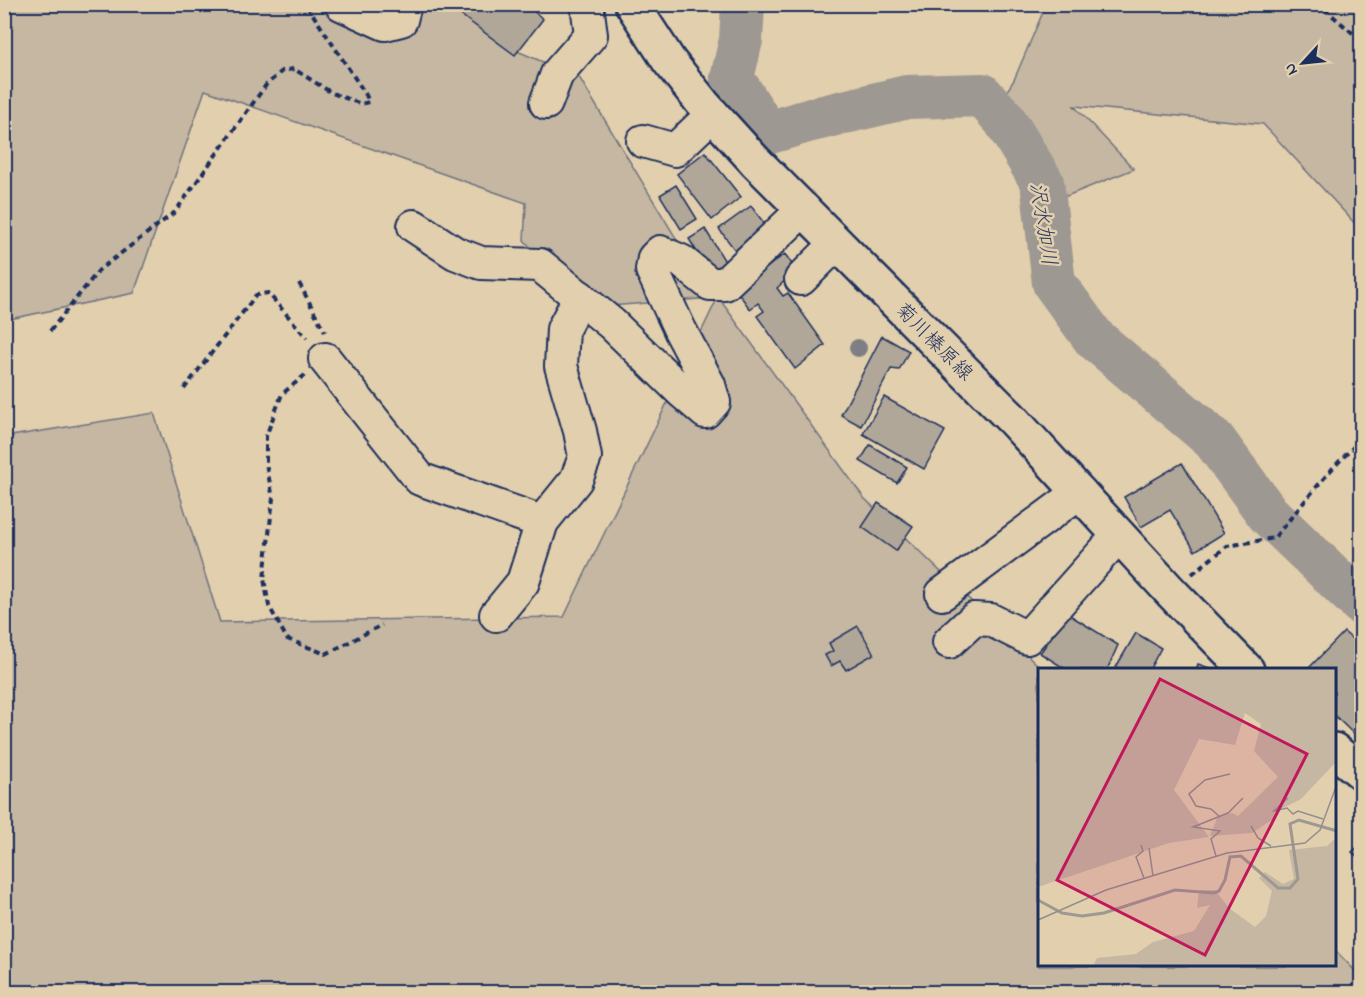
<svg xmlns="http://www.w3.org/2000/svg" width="1366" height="997" font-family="'Indie Flower','Klee One',sans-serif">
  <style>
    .green { fill: #c5b7a1; stroke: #707380; stroke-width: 1.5 }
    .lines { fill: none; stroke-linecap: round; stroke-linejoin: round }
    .river { stroke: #9e9892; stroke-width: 44 }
    .building { fill: #b0a799; stroke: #1b2f5e; stroke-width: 1.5 }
    .minor-casing { stroke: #1b2f5e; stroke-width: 36 }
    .major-casing { stroke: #1b2f5e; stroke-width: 38 }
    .path { stroke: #1b2f5e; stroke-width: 4; stroke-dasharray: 6 4.5; stroke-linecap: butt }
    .minor { stroke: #e2cfad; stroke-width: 32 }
    .major { stroke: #e2cfad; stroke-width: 33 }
    .tree { fill: #7e7f85 }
    .labels { text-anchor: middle; stroke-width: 5; stroke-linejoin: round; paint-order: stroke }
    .street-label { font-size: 20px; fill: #1b2f5e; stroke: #e2cfad }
    .water-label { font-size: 21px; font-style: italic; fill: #2f3f66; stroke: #e2cfad }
    .inset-river { fill: none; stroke: #9e9892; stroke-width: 3 }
    .inset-road { fill: none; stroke: #928f8d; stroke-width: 1.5 }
    .view { fill: #c2185b; fill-opacity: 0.15; stroke: #c2185b; stroke-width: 3 }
    .inset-edge { fill: none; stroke: #1b2f5e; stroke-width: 3 }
  </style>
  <rect width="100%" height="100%" fill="#e2cfad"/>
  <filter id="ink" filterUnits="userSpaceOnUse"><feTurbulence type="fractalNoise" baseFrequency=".0167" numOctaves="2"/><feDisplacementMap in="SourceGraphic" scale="12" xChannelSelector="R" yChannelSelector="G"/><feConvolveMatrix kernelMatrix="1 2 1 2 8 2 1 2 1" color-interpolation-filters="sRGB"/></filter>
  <g filter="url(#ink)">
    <g class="green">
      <path d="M4 5H447L510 48 579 77 712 298 583 308 524 240 526 203 205 90 134 293 5 320Z"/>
      <path d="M1046 5H1361V230L1263 124 1074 106 1134 169 1034 209 987 122 1014 80Z"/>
      <path d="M718 297 864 498 1043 670H1039V966H1334L1335 950 1362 978 1361 992H5V437L154 413 220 622 564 617Z"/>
    </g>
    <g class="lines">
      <path class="river" d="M743 4 741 40 732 78 767 133 811 120 907 97 982 95 1004 119 1042 182 1054 283 1094 338 1214 440 1268 514 1362 604"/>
    </g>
    <g class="building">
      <path d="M446 4H525L543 19 515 55Z"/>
      <path d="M705 152 741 197 712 220 677 174Z"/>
      <path d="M676 185 697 219 681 229 660 195Z"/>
      <path d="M751 206 767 227 735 250 719 229Z"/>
      <path d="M705 229 726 263 710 273 689 239Z"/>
      <path d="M785 254 796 270 777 288 783 296 788 293 825 345 795 369 757 316 764 311 758 303 750 309 736 290Z"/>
      <path d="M882 336 909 351 899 370 891 369 861 426 841 415Z"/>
      <path d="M884 397 945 431 924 469 863 434Z"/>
      <path d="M870 445 907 467 897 483 860 461Z"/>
      <path d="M1182 463 1224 533 1195 551 1170 510 1141 527 1124 497Z"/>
      <path d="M878 503 913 526 896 551 862 527Z"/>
      <path d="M1068 614 1118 645 1107 670H1067L1040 653Z"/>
      <path d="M858 626 874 654 846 670 840 661 831 666 825 655 833 651 829 643Z"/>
      <path d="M1344 632 1362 647V742L1334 715V670H1307Z"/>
      <path d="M1136 633 1161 648 1149 670H1122L1116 667Z"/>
      <path d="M1198 664 1215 670H1196Z"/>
      <path d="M1362 843V862L1352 852Z"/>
    </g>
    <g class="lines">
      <g class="minor-casing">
        <g id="minor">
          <path d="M341 4 385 24 401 20 405 4"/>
          <path d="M546 103 557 74 591 35 587 4"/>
          <path d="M643 141 675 150 713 114"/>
          <path d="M414 226 455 253 481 263 540 265 612 324 683 393 705 412 714 402 709 385 680 330 652 270 654 258 660 252 681 261 710 284H725L804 209"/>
          <path d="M801 279 837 243"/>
          <path d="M325 359 420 479 542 522 576 480 585 457 580 431 561 366 563 329 580 297"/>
          <path d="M942 594 1080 492"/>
          <path d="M496 615 523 582 542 522"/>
          <path d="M949 642 974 619 991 620 1027 638 1119 535"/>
        </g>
      </g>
      <g class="major-casing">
        <g id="major">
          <path d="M632 4 669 61 704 105 755 161 1012 419 1171 592 1247 670"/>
          <path d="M1334 750 1362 773"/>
        </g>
      </g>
      <g class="path">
        <path d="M1315 4 1327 11 1362 41"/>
        <path d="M299 283 325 332"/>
        <path d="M50 331 99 270 175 212 266 85 282 71 294 69 332 93 361 104 369 102 366 95 306 4"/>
        <path d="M305 375 282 394 266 436V464L273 498 264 579 269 606 287 639 326 654 382 625"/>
        <path d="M184 389 256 295 268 293 307 338"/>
        <path d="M1192 574 1227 546 1274 538 1330 471 1362 438"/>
      </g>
      <use href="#minor" class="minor"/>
      <use href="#major" class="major"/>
    </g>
    <circle class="tree" cx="858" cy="348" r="9"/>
  </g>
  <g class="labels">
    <g class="street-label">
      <text transform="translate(935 341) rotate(45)" y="7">菊川榛原線</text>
    </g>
    <g class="water-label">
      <text transform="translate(1044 224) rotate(81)" y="7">沢水加川</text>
    </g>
  </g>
  <g transform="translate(1038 668)">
    <rect width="298" height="298" fill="#e2cfad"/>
    <path d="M0 1H298V94L263 131 239 143 238 149 214 165 172 168 180 148 194 145 200 148 240 109 216 83 223 56 207 45 197 77 161 71 136 122 171 169 131 175 0 219ZM298 170V298H55L59 290 98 286 115 274 156 263 172 237 159 240 161 222H177L191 240 217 259 228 248 234 223 221 210 227 204 245 216 256 211 251 182 289 178Z" fill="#c5b7a1"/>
    <path class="inset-river" d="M0 232 24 245 44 248 66 245 137 222 176 225 181 223 187 212 192 189 203 188 240 220H252L260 211 252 156 261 152 299 163"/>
    <path class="inset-road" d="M250 130 236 143 249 140 255 146 260 143 285 151M182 149 173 141 158 138 151 126 167 112 192 106M213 158 220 170 233 178M103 177 105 183 98 189 106 210M111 180 115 208M178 188 173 171 182 163 155 159 190 145 205 130M0 252 68 222 189 185 267 175 282 162 299 116"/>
    <path class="view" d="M122 11 269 86 167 287 19 212Z"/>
    <rect width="298" height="298" class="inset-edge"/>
  </g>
  <rect width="1366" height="997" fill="none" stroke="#e2cfad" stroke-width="24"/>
  <rect x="12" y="12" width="1342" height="973" fill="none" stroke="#1b2f5e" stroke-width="2" filter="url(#ink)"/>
  <g transform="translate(1303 63) rotate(243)" stroke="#e2cfad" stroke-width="4.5" paint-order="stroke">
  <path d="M0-4.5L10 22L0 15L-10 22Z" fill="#1b2f5e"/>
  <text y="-9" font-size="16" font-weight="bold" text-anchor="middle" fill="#1b2f5e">N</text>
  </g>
</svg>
